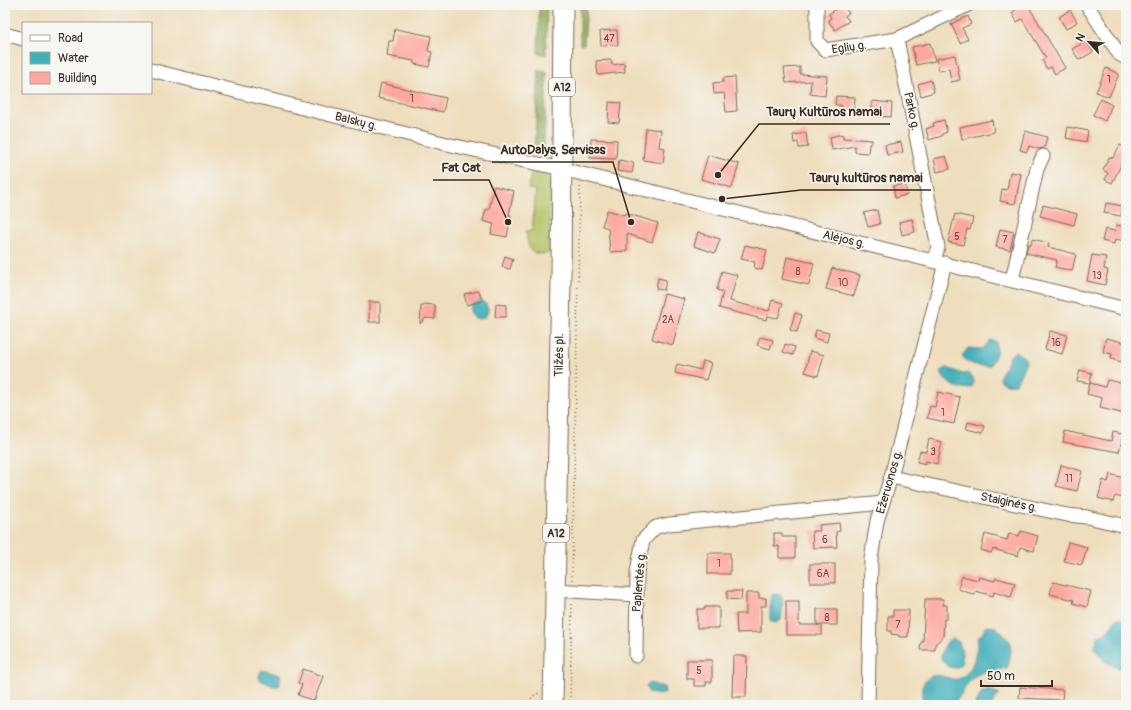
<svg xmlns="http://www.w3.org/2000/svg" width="1131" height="710" font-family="Pangolin,sans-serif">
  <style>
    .green { fill: #b2c366; stroke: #767642 }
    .forest { fill: #8da95b; stroke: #646a3c }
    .water { fill: #3fafba; stroke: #3d6c6c }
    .building { fill: #fea79f }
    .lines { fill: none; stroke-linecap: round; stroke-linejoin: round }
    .minor-casing { stroke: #7a6956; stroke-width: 15 }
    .highway-casing { stroke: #7a6956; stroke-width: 21 }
    .path { stroke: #7a6956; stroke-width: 1.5; stroke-dasharray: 1 3; stroke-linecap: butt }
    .minor { stroke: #fff; stroke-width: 13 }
    .highway { stroke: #fff; stroke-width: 19 }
    .labels { text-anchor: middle; stroke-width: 3.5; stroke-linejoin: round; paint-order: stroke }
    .number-label { font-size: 10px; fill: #6c493e }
    .shield { fill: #f6f6f2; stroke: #73675e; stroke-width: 1 }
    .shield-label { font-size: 11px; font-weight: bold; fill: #3b2a1e }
    .street-label { font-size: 12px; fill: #3b2a1e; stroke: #f6f6f2 }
    .leader { fill: none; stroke: #3b2a1e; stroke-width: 1.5 }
    .callout-dot { fill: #3b2a1e; stroke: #f6f6f2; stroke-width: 1.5 }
    .callout-label { font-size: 13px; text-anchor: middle; font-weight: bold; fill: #3b2a1e; stroke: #f6f6f2; stroke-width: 3.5; stroke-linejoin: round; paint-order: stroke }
  </style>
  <rect width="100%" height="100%" fill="#f6f6f2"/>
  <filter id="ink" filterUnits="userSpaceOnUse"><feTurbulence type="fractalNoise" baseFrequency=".025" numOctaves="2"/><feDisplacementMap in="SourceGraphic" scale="8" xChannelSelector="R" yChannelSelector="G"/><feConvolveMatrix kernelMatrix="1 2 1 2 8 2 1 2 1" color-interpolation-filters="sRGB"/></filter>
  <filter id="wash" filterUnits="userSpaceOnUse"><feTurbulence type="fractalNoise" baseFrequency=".012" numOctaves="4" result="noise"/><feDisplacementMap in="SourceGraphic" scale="16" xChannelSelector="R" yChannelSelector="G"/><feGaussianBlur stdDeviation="0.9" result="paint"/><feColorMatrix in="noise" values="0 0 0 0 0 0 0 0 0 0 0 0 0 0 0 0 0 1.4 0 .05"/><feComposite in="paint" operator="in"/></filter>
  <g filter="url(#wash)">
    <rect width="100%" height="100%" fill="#efdebd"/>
    <path class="green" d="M541 171 550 179 549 253C529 257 528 248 526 231H532L536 190 528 189 531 174Z"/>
    <g class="forest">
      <path d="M539 5H547L546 55 538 53Z"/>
      <path d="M580 5H587L584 44 580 45Z"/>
      <path d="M539 70 547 72 544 147 534 148Z"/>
    </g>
    <g class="water">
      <circle cx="479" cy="310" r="9"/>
      <path d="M990 340 996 342C998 352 995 358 989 366 979 366 968 365 962 356L968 348 983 349Z"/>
      <path d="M1015 351 1025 358 1026 362 1016 384C1008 385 1003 384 999 378L1011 355Z"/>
      <path d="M947 368 963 374 967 373 973 377 974 382 972 387C960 392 944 383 940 371Z"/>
      <path d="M776 594 780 595C785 601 782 612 781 620L775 623 770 620V600L772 595Z"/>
      <path d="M1117 618 1126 620V667L1121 669 1104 661 1094 648 1098 636C1108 633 1112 626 1117 618Z"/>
      <path d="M986 626 996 627 1010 641 1011 652 1008 667C1001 671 994 669 986 671 968 676 964 691 954 705H927L924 703C918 690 924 672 941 676 949 677 954 682 962 677 977 667 975 650 979 635L981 636Z"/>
      <path d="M953 638 959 642C961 648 964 655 962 661 958 674 944 666 941 658 942 649 945 642 953 638Z"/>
      <path d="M262 670 281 675 279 686H273L260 680 259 676Z"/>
      <path d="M649 683 664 687 665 693 660 695 649 693 646 686Z"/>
      <path d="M987 690 999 693 992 705H975L982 692Z"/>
    </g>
    <g id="blocks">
      <g class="building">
        <path d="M842 5 849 13 845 16 849 21 835 30 828 20 831 18 829 14Z"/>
        <path d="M1021 5H1028L1065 68 1055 74 1051 67 1047 69 1042 60 1046 58 1022 19 1017 22 1012 13Z"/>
        <path d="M1070 10 1077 22 1066 29 1059 17Z"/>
        <path d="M968 16 971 24 962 28 968 39 960 43 951 24Z"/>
        <path d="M395 29 431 36 428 51 432 52 429 67 414 64V61L387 56 389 41H393Z"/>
        <path d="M617 30 618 45 601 46 600 31Z"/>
        <path d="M1087 41 1093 52 1079 60 1072 49Z"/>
        <path d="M930 43 935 61 916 65 912 47Z"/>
        <path d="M955 55 960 80 951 82 949 69 939 71 936 59Z"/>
        <path d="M611 60 612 65 624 63 625 72 598 75 596 61Z"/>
        <path d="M800 67V74L827 76 825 96 810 94 811 81 786 83 784 68Z"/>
        <path d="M1106 68 1119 74 1109 97 1096 92Z"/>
        <path d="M735 77 737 111 726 112 724 93 714 94 713 83 723 82V78Z"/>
        <path d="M931 80 934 92 921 96 918 84Z"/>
        <path d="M381 83 446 98 443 112 378 98Z"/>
        <path d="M836 96 855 97 854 110 841 109V105H835Z"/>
        <path d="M1101 99 1112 105 1105 121 1093 115Z"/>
        <path d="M872 101 892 103 891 117 872 116Z"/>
        <path d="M609 102 621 103 619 123 608 122Z"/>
        <path d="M944 120 947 132 942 134V136L929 140 926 129 934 126 933 123Z"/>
        <path d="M992 120 994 132 962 139 960 127Z"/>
        <path d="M1068 127 1088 131 1086 142 1066 138Z"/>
        <path d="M646 128 661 130 659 147 665 148 663 163 643 160Z"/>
        <path d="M1025 131 1047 137 1044 148 1039 149 1029 146 1027 152 1020 150Z"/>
        <path d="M806 133 808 147 799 148 798 142 794 143 793 135Z"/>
        <path d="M843 134V138L872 140V143L869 144 868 153 855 152V146L832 150 830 137Z"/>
        <path d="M591 139 617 140 616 159 590 158Z"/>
        <path d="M901 142 903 152 887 155 885 145Z"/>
        <path d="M1120 145 1126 148V155L1112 183 1105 180 1108 173 1103 170 1109 157 1113 158Z"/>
        <path d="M708 155 739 164 732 188 701 179Z"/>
        <path d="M946 156 950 169 937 172 934 159Z"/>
        <path d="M619 160 634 163 632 173 617 171Z"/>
        <path d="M1010 172 1021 174 1015 204 1000 201 1002 189 1007 190Z"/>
        <path d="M905 184 907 195 895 198 893 186Z"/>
        <path d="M494 186 514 191 509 215H511L507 237 491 234 494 224 483 221 486 209 489 210Z"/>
        <path d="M1106 203 1123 206 1121 216 1104 213Z"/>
        <path d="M1043 205 1077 214 1074 225 1040 216Z"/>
        <path d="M607 210 624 215 625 213 658 223 652 242 627 234V251L610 252 608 228 602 226Z"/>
        <path d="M877 210 880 224 868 227 864 213Z"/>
        <path d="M955 214 973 218 970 230 967 229 963 245 948 242Z"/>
        <path d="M912 219 915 232 902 235 899 222Z"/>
        <path d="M1116 225 1126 227V241L1115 239 1114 244 1102 241 1105 229 1115 231Z"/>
        <path d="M1000 229 1014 232 1010 250 996 247Z"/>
        <path d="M698 232 720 239 715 253 694 246Z"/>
        <path d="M1032 239 1049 243 1048 247 1076 254 1072 271 1055 267 1057 260 1026 253 1028 244 1031 245Z"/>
        <path d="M745 245 767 250 762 270 754 268 755 262 741 259Z"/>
        <path d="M1092 255 1106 257 1104 269 1108 270 1105 285 1087 281Z"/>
        <path d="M505 256 513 259 510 269 502 267Z"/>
        <path d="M787 257 814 263 809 285 782 279Z"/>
        <path d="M832 268 860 275 854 296 826 289Z"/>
        <path d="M722 271 737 275 730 301 769 311 772 300 783 303 778 318 767 316 766 320 719 308 723 292 717 290Z"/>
        <path d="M658 278 666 280 664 290 656 289Z"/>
        <path d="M479 291 482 301 467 305 464 294Z"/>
        <path d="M664 294 684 299 673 345 652 339Z"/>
        <rect x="369" y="302" width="11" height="20"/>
        <path d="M424 304 435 305V319L426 318 420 324 421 306H424Z"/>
        <path d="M496 304 506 305V317H495Z"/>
        <path d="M795 313 802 315 797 332 790 330Z"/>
        <path d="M816 330 829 333 827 342 814 338Z"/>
        <path d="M1050 331 1067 335 1062 354 1045 349Z"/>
        <path d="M760 337 773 340 770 349 757 345Z"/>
        <path d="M1106 338 1126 343 1122 362 1111 359 1112 354 1103 352Z"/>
        <path d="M785 344 795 347 793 355 783 352Z"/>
        <path d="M810 351 824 355 818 376 805 372Z"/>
        <path d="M703 361 711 363 706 380 675 373 677 364 701 370Z"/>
        <path d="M1080 370 1092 373 1090 383 1077 381Z"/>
        <path d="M1107 380 1126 384 1125 414 1100 408 1102 398 1087 394 1090 383 1105 387Z"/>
        <path d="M938 392 960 397 954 424 927 418 930 406 935 407Z"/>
        <path d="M968 422 985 426 983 433 966 429Z"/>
        <path d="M1065 431 1111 441 1113 432 1123 434 1119 452 1063 442Z"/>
        <path d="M929 439 942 442 937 464 926 461V464L917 462 920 451 926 452Z"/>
        <path d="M1061 465 1082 471 1077 491 1056 486Z"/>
        <path d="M1110 474 1126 479V499L1115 496 1113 502 1098 498 1103 480 1108 482Z"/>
        <path d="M839 523 840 531 836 532 837 547 813 548 812 531H820L819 525Z"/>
        <path d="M1021 531 1038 536 1034 551 1020 547 1018 556 993 549 991 553 981 550 985 534 1007 540 1009 533 1019 536Z"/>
        <path d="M774 533H782V537H795V558H779V546H774Z"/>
        <path d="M1068 542 1087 547 1082 565 1064 561Z"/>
        <rect x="708" y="553" width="22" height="21"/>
        <rect x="810" y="564" width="25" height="19"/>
        <path d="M962 576 978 580 979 577 995 581 996 578 1015 583 1011 597 994 592 993 596 976 591 975 595 958 589Z"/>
        <path d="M1053 582 1091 591 1087 607 1073 603 1074 600 1050 594Z"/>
        <path d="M727 591H742L741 600 727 599Z"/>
        <path d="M746 593H759V598H766V606H761V632L737 633 736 614H746Z"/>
        <path d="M925 599H943V605H947V619H944L943 637 935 644V650H920L921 642H923Z"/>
        <path d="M786 601H799V625H821H817V609H837V625H822V635H786Z"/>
        <path d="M705 607H719V628H697V609H705Z"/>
        <path d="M893 610H909L908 637H899V635L891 634V631H888V616H893Z"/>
        <path d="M733 656H747L746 697H732Z"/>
        <path d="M687 660H712V682H706V686H694V679H687Z"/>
        <path d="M303 669 323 676 314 701 298 695 302 684 298 683Z"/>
        <path d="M1020 687 1063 690 1062 700 1019 698Z"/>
      </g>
    </g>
  </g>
  <g filter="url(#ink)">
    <use href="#blocks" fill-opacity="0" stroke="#7a6956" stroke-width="1"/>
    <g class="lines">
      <g class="minor-casing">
        <g id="minor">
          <path d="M817 5V41L825 50 897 39"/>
          <path d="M1087 5 1119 54 1126 58"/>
          <path d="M5 34 23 39"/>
          <path d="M151 70 451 145 562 169 1126 309"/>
          <path d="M934 261 938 247 897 39 968 5"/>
          <path d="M1012 280 1037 169 1043 156"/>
          <path d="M891 477 1067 515 1087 517 1126 526"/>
          <path d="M555 590 637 595"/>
          <path d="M636 656 637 572 643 540 656 527 669 524 883 503"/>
          <path d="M868 705 871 559 877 521 891 477 945 263"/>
        </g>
      </g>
      <g class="highway-casing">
        <path id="highway" d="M553 705 561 280 563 5"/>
      </g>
      <g class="path">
        <path d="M572 580 580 184"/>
        <path d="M333 704 338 705"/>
        <path d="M526 705 533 696 539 693"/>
        <path d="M570 705 572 602"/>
      </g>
      <use href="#minor" class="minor"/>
      <use href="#highway" class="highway"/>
    </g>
  </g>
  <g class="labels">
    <g class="number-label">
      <text x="609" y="42">47</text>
      <text x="1109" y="83">1</text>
      <text x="412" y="102">1</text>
      <text x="957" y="240">5</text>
      <text x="1005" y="243">7</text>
      <text x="798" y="275">8</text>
      <text x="1097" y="279">13</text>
      <text x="843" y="286">10</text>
      <text x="668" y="323">2A</text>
      <text x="1056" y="346">16</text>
      <text x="943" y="416">1</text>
      <text x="933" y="455">3</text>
      <text x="1069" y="482">11</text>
      <text x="825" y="543">6</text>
      <text x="719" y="567">1</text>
      <text x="823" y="577">6A</text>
      <text x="827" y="621">8</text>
      <text x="898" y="628">7</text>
      <text x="699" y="674">5</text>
    </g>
    <g class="shield">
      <rect x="549" y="78" width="26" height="18" rx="3"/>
      <rect x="543" y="524" width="26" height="18" rx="3"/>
    </g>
    <g class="shield-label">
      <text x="562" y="91">A12</text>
      <text x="556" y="537">A12</text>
    </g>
    <g class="street-label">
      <text transform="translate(849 47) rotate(-8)" y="4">Eglių g.</text>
      <text transform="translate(912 111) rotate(78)" y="4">Parko g.</text>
      <text transform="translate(356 121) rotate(14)" y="4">Balskų g.</text>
      <text transform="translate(844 239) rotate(13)" y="4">Alėjos g.</text>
      <text transform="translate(559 355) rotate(-89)" y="4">Tilžės pl.</text>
      <text transform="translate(889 482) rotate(-74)" y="4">Ežeruonos g.</text>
      <text transform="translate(1009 502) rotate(12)" y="4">Staiginės g.</text>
      <text transform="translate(639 582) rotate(-85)" y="4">Paplentės g.</text>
    </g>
  </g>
  <path class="leader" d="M718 175L759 124H890M631 222L613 162H492M508 222L489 180H433M722 199L801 190H931"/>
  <g class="callout-dot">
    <circle cx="718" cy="175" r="4"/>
    <circle cx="631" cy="222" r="4"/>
    <circle cx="508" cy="222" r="4"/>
    <circle cx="722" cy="199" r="4"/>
  </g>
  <g class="callout-label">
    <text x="824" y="116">Taurų Kultūros namai</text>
    <text x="553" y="154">AutoDalys, Servisas</text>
    <text x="461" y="172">Fat Cat</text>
    <text x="866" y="182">Taurų kultūros namai</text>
  </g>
  <rect width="1131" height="710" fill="none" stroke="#f6f6f2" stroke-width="20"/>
  <rect x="22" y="22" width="130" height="72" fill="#f6f6f2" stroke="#aba49d"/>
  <rect x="30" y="35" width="20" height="6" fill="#ffffff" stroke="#aba49d"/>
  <text x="58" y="42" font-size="12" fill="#3b2a1e">Road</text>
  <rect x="30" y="52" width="20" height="12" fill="#3fafba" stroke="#aba49d"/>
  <text x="58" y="62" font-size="12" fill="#3b2a1e">Water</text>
  <rect x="30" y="72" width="20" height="12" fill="#fea79f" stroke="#aba49d"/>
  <text x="58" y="82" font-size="12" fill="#3b2a1e">Building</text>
  <g transform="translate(1089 42) rotate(297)" stroke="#f6f6f2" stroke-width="3" paint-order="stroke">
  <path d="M0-3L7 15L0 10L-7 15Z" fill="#3b2a1e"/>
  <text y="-6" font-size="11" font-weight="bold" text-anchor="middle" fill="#3b2a1e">N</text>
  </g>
  <path d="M981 680v6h71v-6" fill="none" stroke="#3b2a1e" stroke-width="2"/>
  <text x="987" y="680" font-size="12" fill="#3b2a1e" stroke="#f6f6f2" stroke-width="3" paint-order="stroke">50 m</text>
</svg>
